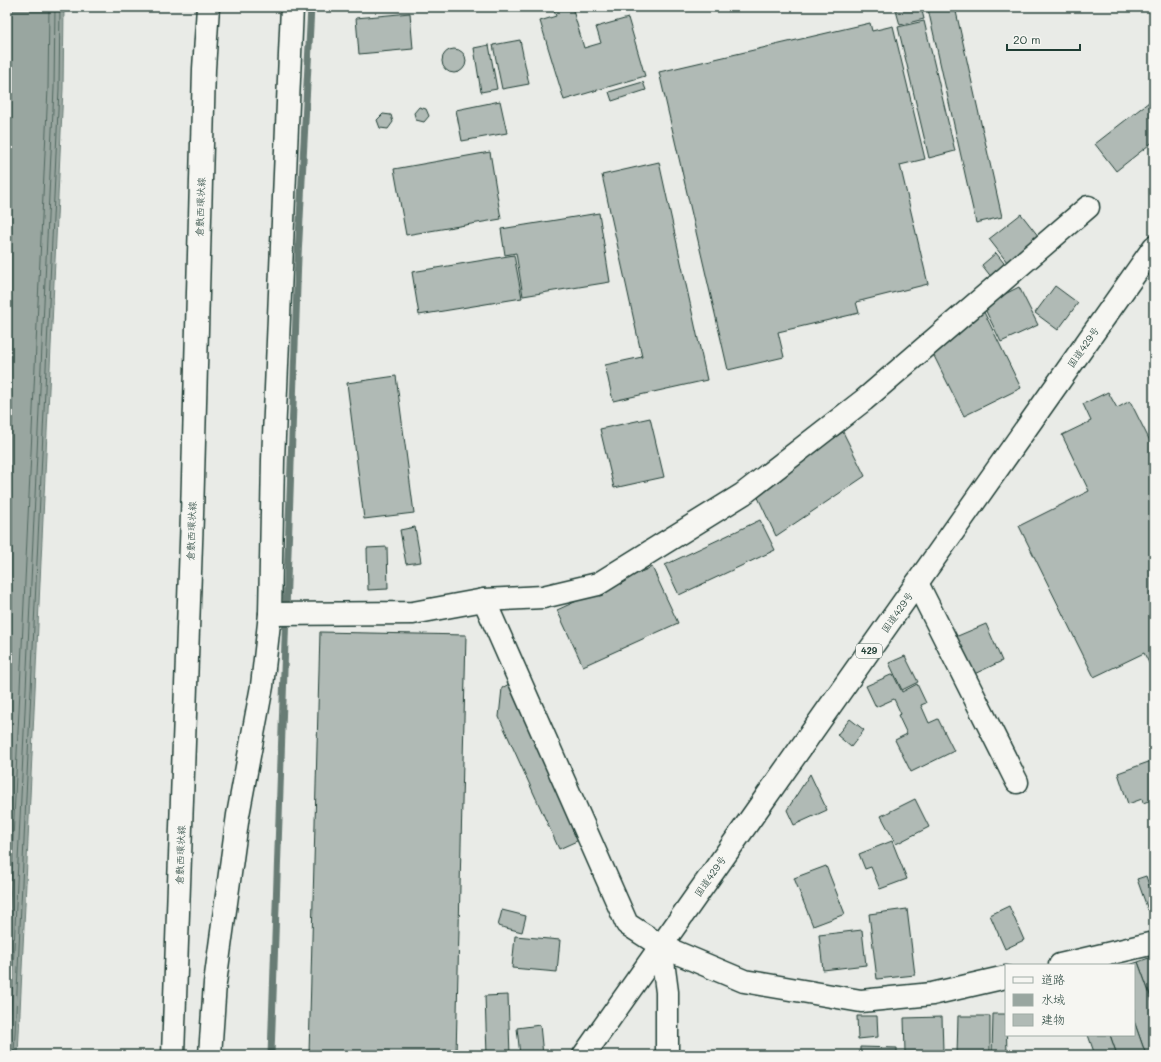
<svg xmlns="http://www.w3.org/2000/svg" width="1161" height="1062" font-family="Mali,'Klee One',sans-serif">
  <style>
    .water { fill: #99a6a0; stroke: #687c75 }
    .lines { fill: none; stroke-linecap: round; stroke-linejoin: round }
    .shore { stroke: #50675f; stroke-width: 1 }
    .stream { stroke: #687c75; stroke-width: 7 }
    .building { fill: #b0bab5; stroke: #1f3d34 }
    .minor-casing { stroke: #1f3d34; stroke-width: 25 }
    .major-casing { stroke: #1f3d34; stroke-width: 25 }
    .highway-casing { stroke: #1f3d34; stroke-width: 25 }
    .minor { stroke: #f6f6f2; stroke-width: 22 }
    .major { stroke: #f6f6f2; stroke-width: 22 }
    .highway { stroke: #f6f6f2; stroke-width: 22 }
    .labels { text-anchor: middle; stroke-width: 3; stroke-linejoin: round; paint-order: stroke }
    .shield { fill: #f6f6f2; stroke: #60746d; stroke-width: 1 }
    .shield-label { font-size: 9px; font-weight: bold; fill: #1f3d34 }
    .street-label { font-size: 10px; fill: #1f3d34; stroke: #f6f6f2 }
  </style>
  <rect width="100%" height="100%" fill="#e9ebe7"/>
  <filter id="ink" filterUnits="userSpaceOnUse"><feTurbulence type="fractalNoise" baseFrequency=".025" numOctaves="2"/><feDisplacementMap in="SourceGraphic" scale="8" xChannelSelector="R" yChannelSelector="G"/><feConvolveMatrix kernelMatrix="1 2 1 2 8 2 1 2 1" color-interpolation-filters="sRGB"/></filter>
  <g filter="url(#ink)">
    <path class="water" d="M7 7H64L63 89 18 1055H7Z"/>
    <g class="lines">
      <g class="shore">
        <path d="M7 968 48 88 49 7"/>
        <path d="M9 1055 54 88 55 7"/>
        <path d="M14 1055 59 89 60 7"/>
      </g>
      <path class="stream" d="M271 1055 298 257 311 7"/>
    </g>
    <g class="building">
      <path d="M567 7H572L584 48 601 43 596 27 628 18 645 76 564 100 540 21 556 16 554 11Z"/>
      <path d="M895 7H921L924 19 900 25Z"/>
      <path d="M934 7H955L1002 217 976 223 928 9Z"/>
      <path d="M410 13 413 49 359 54 356 18Z"/>
      <path d="M924 21 955 151 929 158 898 27Z"/>
      <path d="M870 23 872 31 893 26 925 159 900 165 928 284 856 302 859 313 778 332 784 357 728 370 659 72Z"/>
      <path d="M520 40 529 84 502 89 493 45Z"/>
      <path d="M489 45 497 89 481 92 474 48Z"/>
      <circle cx="454" cy="61" r="12"/>
      <path d="M643 82 646 90 612 101 609 92Z"/>
      <path d="M500 101 507 133 462 141 456 110Z"/>
      <path d="M1149 102 1154 108V141L1116 171 1095 144Z"/>
      <path d="M419 107 426 109 429 116 424 122 416 120 414 113Z"/>
      <path d="M383 114 391 115 393 122 388 129 380 128 377 120Z"/>
      <path d="M490 152 501 219 406 235 394 169Z"/>
      <path d="M659 162 707 380 613 401 605 365 642 357 602 175Z"/>
      <path d="M599 213 610 282 523 296 516 253 505 255 501 229Z"/>
      <path d="M1021 214 1039 237 1007 262 989 239Z"/>
      <path d="M996 253 1007 267 992 278 982 265Z"/>
      <path d="M514 255 522 298 419 315 412 272Z"/>
      <path d="M1055 286 1078 303 1058 330 1035 313Z"/>
      <path d="M1019 287 1038 325 1001 342 983 305Z"/>
      <path d="M981 306 1021 388 964 416 931 350Z"/>
      <path d="M396 376 414 513 364 519 347 383Z"/>
      <path d="M1108 392 1117 408 1130 401 1154 449V668L1152 669 1144 653 1094 677 1019 526 1089 491 1062 435 1091 421 1083 404Z"/>
      <path d="M650 418 664 477 614 488 600 429Z"/>
      <path d="M843 432 865 476 776 536 755 491Z"/>
      <path d="M760 520 775 550 679 595 665 565Z"/>
      <path d="M415 527 421 562 406 564 400 530Z"/>
      <path d="M387 547 388 589 368 590 367 548Z"/>
      <path d="M652 567 678 623 583 666 557 610Z"/>
      <path d="M986 624 1002 661 970 676 953 638Z"/>
      <path d="M320 632 466 635 456 1055 309 1054Z"/>
      <path d="M905 656 918 682 902 690 889 663Z"/>
      <path d="M893 674 902 692 917 684 926 703 921 705 929 723 938 719 954 751 911 772 895 740 907 734 898 715 901 714 894 699 876 707 866 686Z"/>
      <path d="M509 684 579 840 559 849 499 717 502 688Z"/>
      <path d="M850 719 864 730 851 747 837 735Z"/>
      <path d="M1154 760V799L1143 803 1142 799 1128 804 1118 773Z"/>
      <path d="M810 774 827 810 794 825 787 810Z"/>
      <path d="M915 799 929 827 896 844 881 816Z"/>
      <path d="M892 841 907 879 880 889 871 867 865 869 859 854Z"/>
      <path d="M826 866 845 914 813 926 794 878Z"/>
      <path d="M1146 876 1154 900V908L1148 910 1137 879Z"/>
      <path d="M1009 906 1024 940 1005 949 990 915Z"/>
      <path d="M907 909 915 975 877 979 869 914Z"/>
      <path d="M502 910 526 916 522 932 498 926Z"/>
      <path d="M862 930 866 965 823 970 819 935Z"/>
      <path d="M515 936 560 940 557 972 512 968Z"/>
      <path d="M1154 956V1006L1138 962Z"/>
      <path d="M1138 962 1154 1006V1055H1146L1134 1021V965H1129Z"/>
      <path d="M508 995 510 1055H487L485 996Z"/>
      <path d="M993 1014H1006L1007 1055H992Z"/>
      <path d="M857 1016H877L878 1037 858 1039Z"/>
      <path d="M958 1016H990V1055H957Z"/>
      <path d="M942 1017 943 1051 905 1052 904 1018Z"/>
      <path d="M1134 1021 1146 1055H1117L1110 1035H1134Z"/>
      <path d="M540 1025 543 1055H520L517 1028Z"/>
      <path d="M1088 1035H1110L1117 1055H1095Z"/>
      <path d="M860 1047 897 1048V1055H860Z"/>
    </g>
    <g class="lines">
      <g class="minor-casing">
        <g id="minor">
          <path d="M917 583 1017 782"/>
          <path d="M484 600 627 924 661 946 744 981 861 1001 932 994 1006 977"/>
          <path d="M270 614 413 613 484 600 543 597 598 584 743 494 864 400 1088 207"/>
          <path d="M661 946 667 992V1055"/>
          <path d="M1060 965 1154 943"/>
          <path d="M210 1055 215 983 238 815 262 686 270 614 273 460 292 7"/>
        </g>
      </g>
      <g class="major-casing">
        <path id="major" d="M173 1055 192 515 204 69 208 7"/>
      </g>
      <g class="highway-casing">
        <path id="highway" d="M584 1055 1154 247"/>
      </g>
      <use href="#minor" class="minor"/>
      <use href="#major" class="major"/>
      <use href="#highway" class="highway"/>
    </g>
  </g>
  <g class="labels">
    <rect class="shield" x="856" y="644" width="26" height="14" rx="3"/>
    <g class="shield-label">
      <text x="869" y="654">429</text>
    </g>
    <g class="street-label">
      <text transform="translate(200 207) rotate(-88)" y="4">倉敷西環状線</text>
      <text transform="translate(1083 347) rotate(-55)" y="4">国道429号</text>
      <text transform="translate(191 531) rotate(-88)" y="4">倉敷西環状線</text>
      <text transform="translate(897 612) rotate(-55)" y="4">国道429号</text>
      <text transform="translate(180 855) rotate(-88)" y="4">倉敷西環状線</text>
      <text transform="translate(710 876) rotate(-55)" y="4">国道429号</text>
    </g>
  </g>
  <rect width="1161" height="1062" fill="none" stroke="#f6f6f2" stroke-width="24"/>
  <rect x="12" y="12" width="1137" height="1038" fill="none" stroke="#1f3d34" stroke-width="1.5" filter="url(#ink)"/>
  <rect x="1005" y="964" width="130" height="72" fill="#f6f6f2" stroke="#a0aca6"/>
  <rect x="1013" y="977" width="20" height="6" fill="#f6f6f2" stroke="#a0aca6"/>
  <text x="1041" y="984" font-size="12" fill="#1f3d34">道路</text>
  <rect x="1013" y="994" width="20" height="12" fill="#99a6a0" stroke="#a0aca6"/>
  <text x="1041" y="1004" font-size="12" fill="#1f3d34">水域</text>
  <rect x="1013" y="1014" width="20" height="12" fill="#b0bab5" stroke="#a0aca6"/>
  <text x="1041" y="1024" font-size="12" fill="#1f3d34">建物</text>
  <path d="M1007 44v6h73v-6" fill="none" stroke="#1f3d34" stroke-width="2"/>
  <text x="1013" y="44" font-size="12" fill="#1f3d34" stroke="#f6f6f2" stroke-width="3" paint-order="stroke">20 m</text>
</svg>
